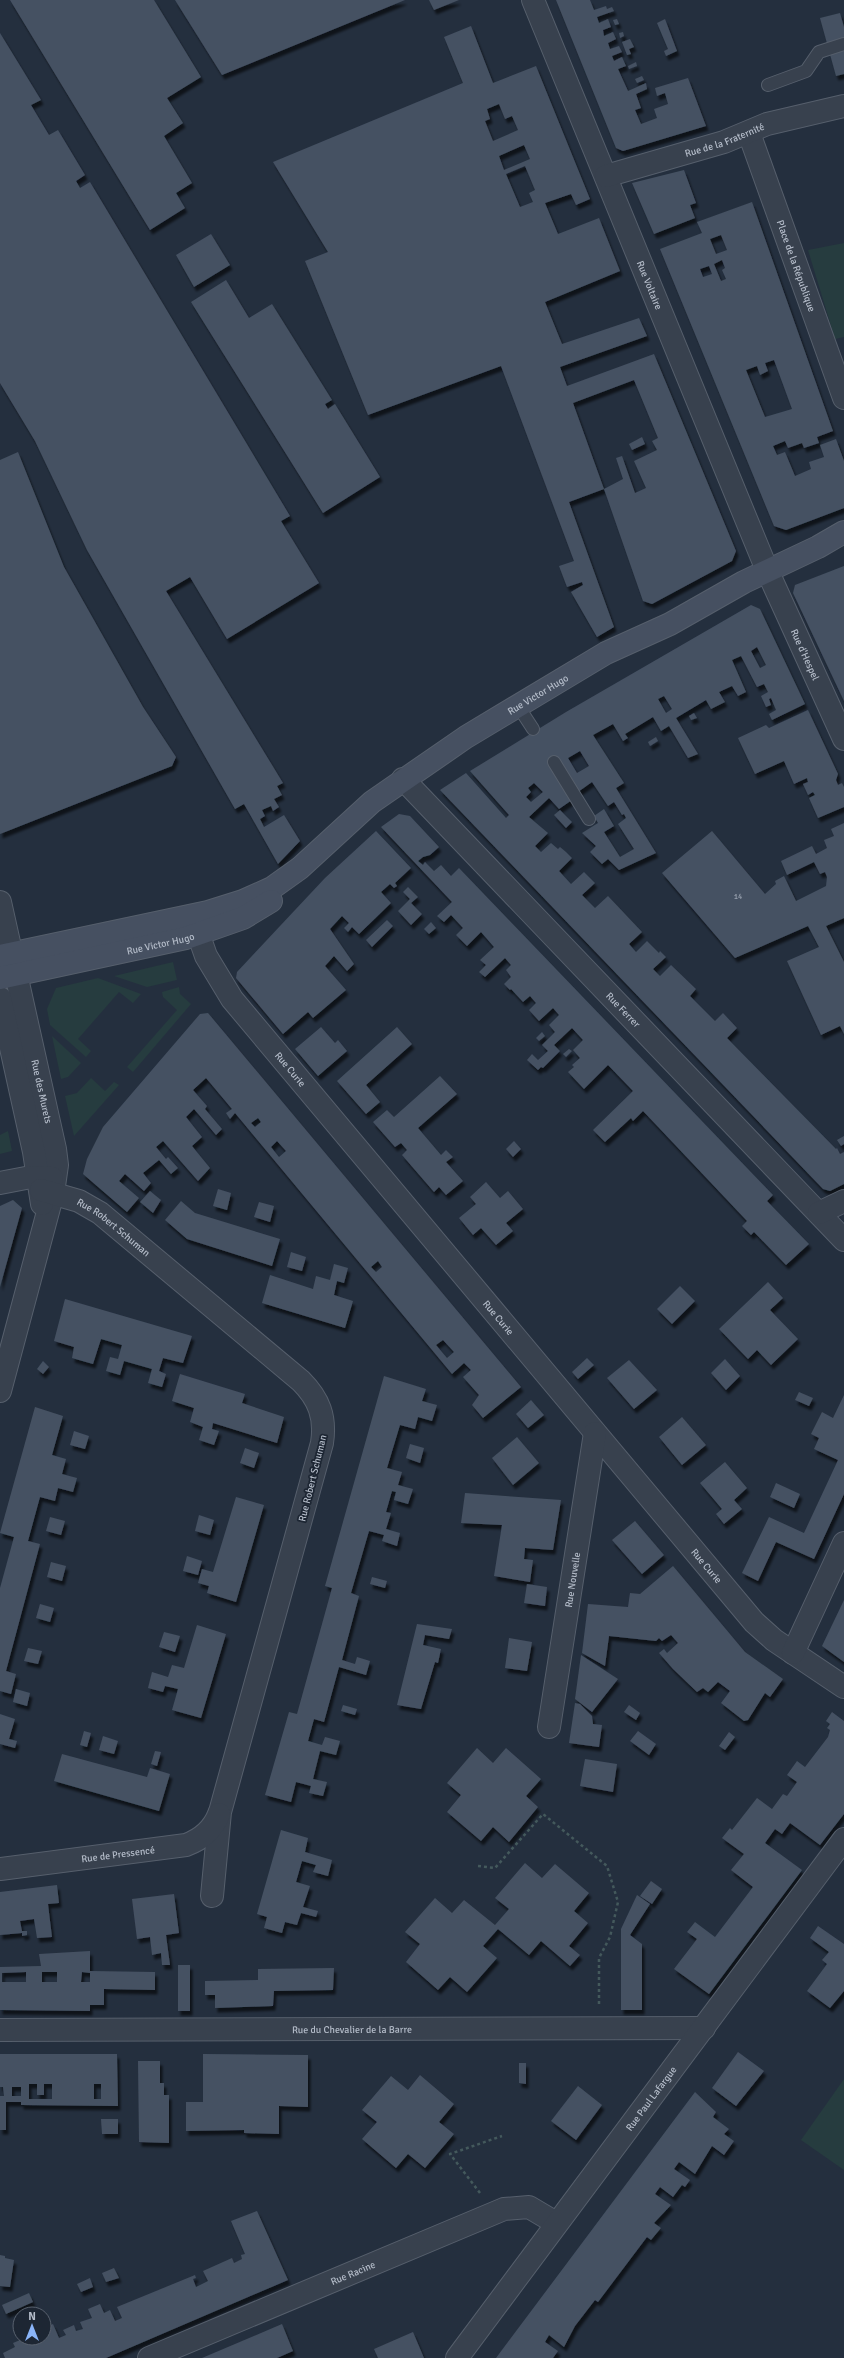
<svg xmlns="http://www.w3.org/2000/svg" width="844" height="2358" font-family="Signika,sans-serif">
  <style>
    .green { fill: #263c3f }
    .building { fill: #455162; fill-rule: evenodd; filter: url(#shadow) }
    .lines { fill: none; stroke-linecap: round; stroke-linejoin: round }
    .lane-casing { stroke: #565f6c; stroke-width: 14 }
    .street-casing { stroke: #565f6c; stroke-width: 24 }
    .secondary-casing { stroke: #565f6c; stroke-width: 24 }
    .path { stroke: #44595c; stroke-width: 2.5; stroke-dasharray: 3 3; stroke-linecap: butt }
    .lane { stroke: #38414e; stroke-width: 12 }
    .street { stroke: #38414e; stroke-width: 22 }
    .secondary { stroke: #465061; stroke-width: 22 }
    .labels { text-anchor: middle; stroke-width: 3.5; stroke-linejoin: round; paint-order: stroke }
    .number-label { font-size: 8px; fill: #98a1af }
    .street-label { font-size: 10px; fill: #b4bcc9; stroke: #1d2633 }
  </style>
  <defs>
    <filter id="shadow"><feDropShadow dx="2.5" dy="4.5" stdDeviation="1" flood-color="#0009"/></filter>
  </defs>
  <rect width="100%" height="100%" fill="#242f3e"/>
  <g class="green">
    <path d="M844 243V337L835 339 808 250Z"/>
    <path d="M173 962 177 980 147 987 114 976Z"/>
    <path d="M98 978 141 994 133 1003 119 992 78 1039 91 1051 86 1057 50 1025 47 1009 56 988Z"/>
    <path d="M179 987 180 994 191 1004 133 1072 127 1067 177 1010 163 997 162 992Z"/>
    <path d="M52 1036 81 1063 68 1077 61 1079Z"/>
    <path d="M91 1078 105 1091 114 1082 119 1085 74 1136 65 1096 77 1093Z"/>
    <path d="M8 1131 12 1151 0 1154V1135Z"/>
    <path d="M844 2079V2170L801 2140Z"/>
  </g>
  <g class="building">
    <path d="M10 0H154L201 77 167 98 183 123 164 136 192 183 176 193 185 208 150 230Z"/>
    <path d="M175 0H405L222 75Z"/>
    <path d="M429 0H459L434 10Z"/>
    <path d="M556 0H590L594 10 606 6 607 9 612 7 614 11 597 17 599 23 608 19 611 27 603 30 604 36 613 32 616 39 608 43 610 49 619 46 622 52 612 56 614 61 622 57 626 66 618 69 628 91 646 83 647 89 636 94 641 108 635 110 641 124 657 118 654 109 668 104 665 93 657 96 655 88 688 78 706 126 623 151 616 148Z"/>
    <path d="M840 13 844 27V74L836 76 820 18Z"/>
    <path d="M617 19 619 24 615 25 613 20Z"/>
    <path d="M665 19 677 51 666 56 664 51 668 49 657 23Z"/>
    <path d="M471 26 493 83 536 66 590 199 576 205 571 194 545 203 558 234 599 218 620 271 545 302 562 344 639 318 647 336 560 367 567 386 654 354 736 551 732 561 652 604 643 601 604 489 569 502 614 627 597 637 571 592 583 585 582 582 567 587 559 566 574 561 501 366 368 415 305 261 328 252 273 162 463 83 444 37ZM499 104 505 119 512 116 518 130 493 141 485 121 490 119 487 109ZM524 145 530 159 504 170 499 156ZM525 166 535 190 529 193 533 202 520 207 506 174ZM634 380 658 438 652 441 657 450 634 461 646 488 635 493 622 456 616 458 623 479 604 489 573 403Z"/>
    <path d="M623 32 624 36 620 38 619 33Z"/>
    <path d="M0 33 41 100 31 105 49 135 58 130 85 175 76 181 80 188 90 182 290 516 281 521 319 583 227 639 190 577 166 591 283 783 277 786 282 795 274 799 279 807 273 811 271 806 262 810 265 816 260 819 264 827 284 815 300 841 278 864 244 804 235 809 87 550 35 441 0 383Z"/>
    <path d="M630 39 634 47 629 49 631 54 627 55 622 42Z"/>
    <path d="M636 62 637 66 629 69 628 66Z"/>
    <path d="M642 76 644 80 637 83 635 79Z"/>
    <path d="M684 170 696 203 690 205 695 218 654 234 632 183Z"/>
    <path d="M752 202 833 431 817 437 819 443 804 448 802 443 788 448 785 441 773 446 777 455 785 452 795 476 811 469 809 462 824 457 820 445 836 439 844 461V508L786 530 774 526 660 249 702 233 697 222ZM721 235 727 250 716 254 710 239ZM722 260 725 268 722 270 726 279 721 281 714 264ZM709 266 712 274 703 277 700 269ZM774 360 792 409 765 417 746 370 757 366 760 375 768 371 765 363Z"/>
    <path d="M211 234 230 265 194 287 176 255Z"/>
    <path d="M226 280 249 318 272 304 332 400 325 404 328 409 335 404 380 477 323 513 191 302Z"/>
    <path d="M642 437 645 444 632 450 629 444Z"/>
    <path d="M18 452 64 567 143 707 176 757 172 766 0 834V460Z"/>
    <path d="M844 566V701L793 593 795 585Z"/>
    <path d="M751 605 760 609 805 704 772 720 769 714 776 710 771 698 769 699 771 705 766 707 761 696 768 692 764 684 757 687 741 656 732 660 746 692 738 696 732 686 719 692 725 702 711 709 706 700 676 718 698 754 688 758 669 726 661 731 653 717 625 734 628 738 623 741 613 724 593 735 624 783 616 788 656 853 619 870 608 859 602 864 590 852 596 846 582 833 598 823 594 816 604 809 614 826 604 832 620 857 634 849 618 824 626 818 624 814 622 815 614 802 608 806 592 782 578 792 559 776 557 778 572 800 559 809 549 798 529 817 548 833 535 846 541 852 551 843 558 849 560 847 566 852 572 858 559 871 571 884 584 872 595 883 582 895 595 908 608 896 642 932 629 944 636 952 647 941 659 953 660 951 666 957 653 969 660 976 671 965 696 989 690 996 715 1021 723 1013 737 1028 727 1038 836 1149 837 1148 840 1154 844 1152V1184L830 1191 823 1189 440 790 466 773 506 818 509 815 470 771 566 712ZM757 647 766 665 760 668 751 651ZM664 696 672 709 666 713 658 699ZM580 751 589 766 577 773 568 758ZM534 783 543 792 531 802 526 797 531 792 528 788Z"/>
    <path d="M808 710 838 774 836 780 838 785 842 783 844 787V807L818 818 809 798 815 795 813 792 808 795 803 784 808 782 807 778 794 784 784 761 755 774 738 738 766 725 769 728Z"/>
    <path d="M694 713 697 718 691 720 689 716Z"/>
    <path d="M656 737 658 741 650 746 648 742Z"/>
    <path d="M560 810 572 822 566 828 554 815Z"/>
    <path d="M399 814 410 816 439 847 430 855 423 857 418 861 423 865 425 862 434 871 441 865 451 876 459 868 773 1195 767 1201 809 1244 786 1265 754 1232 751 1235 742 1226 747 1221 643 1111 633 1121 631 1118 605 1142 593 1130 633 1091 608 1065 584 1089 568 1072 574 1067 572 1065 580 1058 573 1050 583 1040 572 1028 554 1045 560 1051 543 1068 541 1067 538 1070 527 1060 532 1054 538 1060 548 1051 542 1045 555 1032 549 1025 559 1015 553 1008 539 1021 529 1010 536 1003 530 996 523 1002 511 989 510 990 504 984 511 977 506 970 511 965 505 958 485 977 479 972 486 965 480 960 494 947 481 932 467 946 456 935 463 928 451 915 444 922 437 916 452 902 381 827Z"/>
    <path d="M844 823V918L826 926 844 962V1034L840 1026 821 1035 787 961 819 947 808 926 735 958 662 873 712 831 765 894 776 884 775 881 784 876 796 901 826 886 827 877 825 872 820 874 814 862 787 875 781 861 812 846 816 854 827 848 824 840 834 836 831 829Z"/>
    <path d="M376 831 411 868 395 883 397 886 394 888 390 884 381 892 391 903 359 934 352 927 348 932 344 928 349 923 342 916 330 929 354 964 347 971 334 956 325 966 346 990 313 1018 308 1012 283 1034 236 978 237 972 325 878Z"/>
    <path d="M408 887 418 897 411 903 422 914 411 925 398 911 410 899 403 892Z"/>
    <path d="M387 920 393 926 372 947 366 940Z"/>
    <path d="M431 922 436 928 429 934 424 929Z"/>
    <path d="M208 1013 521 1387 483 1418 472 1405 479 1395 463 1377 471 1370 464 1363 452 1374 235 1113 230 1119 226 1113 232 1109 206 1078 193 1090 207 1106 205 1109 222 1129 216 1135 194 1109 186 1117 202 1137 192 1146 210 1168 198 1181 163 1141 156 1147 166 1159 168 1157 178 1168 171 1174 159 1160 143 1173 151 1183 144 1191 125 1174 119 1181 139 1198 127 1212 83 1174 87 1159 103 1127 200 1014ZM258 1118 261 1122 255 1127 251 1123ZM277 1141 286 1151 279 1157 271 1147ZM378 1261 382 1267 376 1272 371 1267ZM443 1340 454 1352 447 1358 436 1345Z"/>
    <path d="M321 1027 335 1043 338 1040 347 1051 318 1076 295 1049Z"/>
    <path d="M397 1027 412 1044 366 1085 380 1102 366 1114 337 1081Z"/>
    <path d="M542 1032 545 1036 539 1041 536 1038Z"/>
    <path d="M569 1049 572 1051 566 1057 563 1054Z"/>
    <path d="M440 1076 457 1094 418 1128 441 1155 446 1150 453 1157 446 1162 463 1181 446 1195 439 1187 434 1192 402 1155 407 1150 401 1143 395 1147 373 1122 387 1110 394 1117Z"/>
    <path d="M844 1136V1144L841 1146 837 1140Z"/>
    <path d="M514 1141 521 1149 513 1157 506 1149Z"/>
    <path d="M486 1182 500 1198 508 1191 523 1209 506 1223 513 1231 496 1245 481 1228 473 1235 459 1218 476 1204 470 1197Z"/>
    <path d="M218 1189 231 1193 227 1210 213 1206Z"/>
    <path d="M150 1191 161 1200 153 1213 140 1202Z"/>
    <path d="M13 1200 22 1208 0 1287V1206Z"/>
    <path d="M181 1201 195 1213 280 1239 272 1266 187 1239 165 1220Z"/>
    <path d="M259 1202 274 1206 270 1222 254 1217Z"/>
    <path d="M291 1252 306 1257 302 1271 287 1267Z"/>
    <path d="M334 1264 348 1268 344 1283 337 1281 334 1295 353 1301 345 1328 262 1303 270 1275 313 1289 316 1276 330 1280Z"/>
    <path d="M768 1282 783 1298 770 1310 798 1339 771 1365 757 1350 748 1359 719 1329Z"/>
    <path d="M680 1286 695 1301 672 1324 657 1309Z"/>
    <path d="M65 1299 192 1336 183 1363 163 1358 159 1371 166 1374 162 1387 148 1383 152 1369 124 1361 120 1375 106 1371 110 1357 118 1359 122 1345 101 1339 93 1364 72 1358 74 1347 54 1341Z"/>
    <path d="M587 1358 594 1365 578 1379 572 1372Z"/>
    <path d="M725 1359 740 1376 726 1390 711 1373Z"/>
    <path d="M629 1360 657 1390 634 1409 607 1378Z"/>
    <path d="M43 1361 49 1367 43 1374 37 1369Z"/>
    <path d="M180 1374 245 1394 242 1403 284 1417 277 1443 213 1423 212 1429 219 1431 214 1445 199 1440 203 1427 190 1422 194 1408 172 1401Z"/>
    <path d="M384 1376 426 1389 422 1401 437 1405 432 1421 418 1417 415 1429 400 1425 387 1468 402 1472 398 1485 413 1489 408 1504 394 1500 396 1492 392 1491 386 1512 391 1513 386 1529 400 1533 397 1546 382 1541 384 1535 369 1531 351 1593 359 1596 342 1660 355 1664 357 1657 370 1661 366 1675 339 1667 324 1722 314 1719 308 1741 322 1745 325 1737 340 1741 336 1755 320 1751 313 1779 327 1782 323 1796 309 1793 311 1786 296 1782 291 1802 265 1795 289 1712 297 1714 332 1588 325 1586Z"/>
    <path d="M799 1392 813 1398 809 1406 795 1400Z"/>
    <path d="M844 1395V1494L814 1559 776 1542 758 1581 742 1573 769 1517 804 1533 838 1460 814 1449 819 1438 811 1434 822 1412 833 1418Z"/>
    <path d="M531 1400 544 1415 528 1428 516 1414Z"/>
    <path d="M35 1407 63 1416 52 1455 66 1459 62 1474 77 1478 73 1492 58 1488 55 1501 40 1497 28 1541 40 1544 6 1671 16 1674 11 1694 0 1691V1588L14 1537 0 1533Z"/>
    <path d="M682 1417 706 1445 682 1465 659 1437Z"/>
    <path d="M74 1431 89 1436 85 1449 70 1445Z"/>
    <path d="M517 1437 539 1463 513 1485 492 1458Z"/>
    <path d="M410 1444 424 1448 420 1463 406 1458Z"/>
    <path d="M245 1448 259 1453 254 1468 240 1463Z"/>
    <path d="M725 1462 747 1488 734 1500 742 1509 724 1524 716 1514 722 1509 700 1483Z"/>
    <path d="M776 1483 800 1494 794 1508 770 1497Z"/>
    <path d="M465 1493 561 1500 553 1550 525 1548 524 1559 533 1560 530 1582 494 1576 502 1525 461 1523Z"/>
    <path d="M236 1497 264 1505 236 1602 207 1593 209 1586 198 1583 202 1569 213 1572Z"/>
    <path d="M199 1515 214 1520 210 1535 195 1531Z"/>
    <path d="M50 1517 65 1521 61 1535 46 1531Z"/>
    <path d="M635 1521 664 1555 642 1574 612 1540Z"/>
    <path d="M187 1556 202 1561 198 1575 183 1571Z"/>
    <path d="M51 1562 66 1566 62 1581 47 1577Z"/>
    <path d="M673 1566 745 1652 783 1679 770 1697 765 1693 748 1720 744 1721 721 1703 730 1691 718 1682 708 1692 703 1688 697 1692 673 1669 659 1653 664 1649 667 1653 678 1643 671 1635 662 1641 659 1638 656 1641 609 1636 605 1666 582 1653 588 1604 628 1607 630 1593 640 1594Z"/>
    <path d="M372 1577 387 1581 385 1588 370 1584Z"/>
    <path d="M527 1584 547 1587 545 1606 524 1603Z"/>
    <path d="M844 1600V1662L822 1646Z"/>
    <path d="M40 1604 54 1608 50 1622 36 1618Z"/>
    <path d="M417 1624 452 1629 449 1639 425 1635 423 1645 441 1649 438 1663 435 1662 421 1709 397 1705Z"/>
    <path d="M197 1625 226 1634 201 1718 172 1710 178 1689 165 1686 163 1692 148 1688 152 1672 168 1677 172 1665 184 1668Z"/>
    <path d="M164 1632 180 1636 175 1652 159 1647Z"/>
    <path d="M509 1638 532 1642 527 1671 505 1668Z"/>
    <path d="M28 1648 42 1651 38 1664 24 1661Z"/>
    <path d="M581 1655 618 1679 592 1712 575 1699Z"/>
    <path d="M16 1689 30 1693 27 1706 13 1702Z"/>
    <path d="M575 1703 580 1704 592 1716 593 1724 602 1725 599 1747 569 1743Z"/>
    <path d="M343 1705 357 1709 355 1715 341 1711Z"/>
    <path d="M629 1705 640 1713 636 1720 624 1712Z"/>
    <path d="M832 1712 844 1721V1814L820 1845 790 1823 782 1834 775 1829 765 1843 802 1870 709 1994 674 1969 697 1939 687 1932 695 1922 715 1937 753 1887 731 1870 744 1854 722 1838 730 1828 732 1830 757 1798 772 1809 783 1794 787 1796 797 1782 787 1775 797 1761 805 1767 828 1737 830 1730 827 1728 830 1724 826 1721Z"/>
    <path d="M0 1714 15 1719 9 1739 17 1741 15 1748 0 1744Z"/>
    <path d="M84 1731 91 1733 87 1747 80 1745Z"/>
    <path d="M638 1731 656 1744 649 1755 630 1741Z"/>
    <path d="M729 1732 735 1737 725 1750 719 1746Z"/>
    <path d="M103 1736 118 1741 114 1754 99 1750Z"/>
    <path d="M477 1748 493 1763 506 1748 541 1779 526 1796 538 1807 509 1842 493 1827 481 1841 447 1812 461 1795 447 1783Z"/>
    <path d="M155 1751 161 1752 157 1766 151 1764Z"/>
    <path d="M62 1754 147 1777 150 1768 170 1774 159 1811 54 1781Z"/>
    <path d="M585 1759 617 1764 613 1792 580 1786Z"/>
    <path d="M281 1830 308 1838 305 1852 332 1860 328 1876 313 1872 316 1865 302 1861 296 1882 310 1886 303 1907 318 1911 316 1917 301 1913 297 1925 285 1922 282 1933 264 1928 267 1917 257 1914Z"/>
    <path d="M525 1863 542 1878 555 1864 589 1893 574 1911 588 1923 569 1946 580 1955 570 1966 541 1941 529 1955 498 1929 483 1946 497 1958 467 1992 450 1977 438 1990 406 1962 420 1944 405 1932 435 1898 452 1913 464 1900 495 1925 509 1909 495 1898Z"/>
    <path d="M651 1881 662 1889 652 1904 640 1896Z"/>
    <path d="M57 1885 59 1903 48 1904 52 1937 37 1938 34 1919 20 1921 22 1931H27V1935L22 1936V1933L0 1935V1892Z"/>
    <path d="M174 1894 179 1933 166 1935 170 1965H162L161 1953 152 1955 150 1937 137 1939 132 1899Z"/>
    <path d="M637 1895 650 1904 630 1935 642 1944V2010H621V1929Z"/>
    <path d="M818 1926 844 1944V1991L830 2008 807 1991 827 1964 822 1960 829 1952 810 1938Z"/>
    <path d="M90 1951V1971L155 1972V1990L104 1989V2005H90V2011L0 2010V1967L41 1966 39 1954ZM26 1972V1982H2V1973ZM42 1972H57V1982H42ZM82 1972 90 1973V1982H81Z"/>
    <rect x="178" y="1965" width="12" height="46"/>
    <path d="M334 1968 333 1990 274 1991 273 2006 215 2008V1995H205V1981L258 1980V1969Z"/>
    <path d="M738 2052 764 2071 736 2106 712 2088Z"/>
    <path d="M0 2054H117L118 2106 21 2105V2102H6V2130H0V2096H4L3 2087H0ZM29 2084H37V2095H44V2084H52V2099H29ZM94 2084H101V2099H94ZM12 2087H21V2096H12Z"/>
    <path d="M203 2054 308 2055V2107L279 2106V2134L244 2133V2130L186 2131V2102H203Z"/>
    <path d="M138 2061H160V2083H164V2095H169V2143L139 2142Z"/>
    <path d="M519 2063H526V2084L519 2083Z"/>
    <path d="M420 2075 454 2104 439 2122 454 2134 425 2168 408 2154 396 2168 362 2139 377 2122 362 2110 391 2076 408 2090Z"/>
    <path d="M578 2086 602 2105 576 2140 551 2121Z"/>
    <path d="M695 2092 716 2112 713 2117 729 2129 724 2134 734 2141 724 2155 712 2146 695 2174 679 2162 674 2169 690 2180 685 2187 682 2185 673 2197 660 2187 655 2194 671 2205 654 2223 661 2228 651 2240 647 2237 598 2302 595 2300 575 2326 564 2347 549 2335 545 2342 558 2351 553 2358H496Z"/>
    <path d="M101 2119H118V2134H102Z"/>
    <path d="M257 2211 288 2280 106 2358H5L3 2353 15 2347 13 2343 25 2338 27 2342 37 2338H44V2328L53 2324 59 2338 66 2335 63 2330 74 2325 76 2331 83 2329 80 2322 92 2318 88 2309 100 2304 104 2313 110 2310 115 2321 122 2318 117 2307 195 2275 196 2278 193 2279 196 2287 208 2281 203 2271 232 2258 234 2263 242 2259 241 2255 245 2254 231 2221Z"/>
    <path d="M0 2255 5 2256V2258L14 2260 10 2287 0 2286Z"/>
    <path d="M114 2268 119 2278 106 2282 102 2273Z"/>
    <path d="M90 2278 93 2287 81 2292 77 2284Z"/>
    <path d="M29 2293 33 2302 6 2314 2 2305Z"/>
    <path d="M282 2324 293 2351 277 2358H202Z"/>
    <path d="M413 2332 424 2358H378L374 2349Z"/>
  </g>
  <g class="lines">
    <g class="lane-casing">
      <g id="lane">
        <path d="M768 85 806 71 819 52 844 44"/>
        <path d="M518 706 533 729"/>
        <path d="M554 762 589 819"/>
      </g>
    </g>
    <g class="street-casing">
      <g id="street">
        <path id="s1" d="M533 0 767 570 844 739"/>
        <path id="s2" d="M749 133 844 398"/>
        <path id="s3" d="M606 176 724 142 767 124 844 106"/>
        <path id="s4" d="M403 779 844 1240"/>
        <path id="s5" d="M0 902 55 1149 57 1165 53 1193 0 1391"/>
        <path id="s6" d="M192 916 206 956 232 999 754 1622 774 1640 844 1687"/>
        <path d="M0 998 34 1152 42 1204"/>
        <path d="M0 1183 31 1177 52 1178"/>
        <path id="s7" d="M41 1190 79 1201 100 1213 301 1381C319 1399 326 1417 322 1443L220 1812 212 1896"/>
        <path d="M819 1213 844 1201"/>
        <path d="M793 1653 844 1543"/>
        <path id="s8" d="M549 1727 595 1433"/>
        <path id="s9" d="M0 1869 186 1845C202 1839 213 1830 219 1814"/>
        <path id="s10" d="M0 2030 704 2028"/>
        <path id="s11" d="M149 2358 504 2209 529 2207 556 2223"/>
        <path id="s12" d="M457 2358 844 1839"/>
      </g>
    </g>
    <g class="secondary-casing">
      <g id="secondary">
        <path id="s13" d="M0 956 208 912 243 901 272 888 300 868 372 802 466 737 606 653 670 624 744 582 818 547 844 532"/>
        <path id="s14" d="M0 978 186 938 243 918 271 901"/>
      </g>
    </g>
    <g class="path">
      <path d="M478 1866 495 1868 543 1814 607 1866 618 1902 610 1937 599 1958V2006"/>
      <path d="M480 2193 450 2154 502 2136"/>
    </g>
    <use href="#lane" class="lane"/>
    <use href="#street" class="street"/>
    <use href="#secondary" class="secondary"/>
  </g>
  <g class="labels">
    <g class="number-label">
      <text x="738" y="899">14</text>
    </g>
    <g class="street-label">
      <text dy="4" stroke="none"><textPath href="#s3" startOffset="124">Rue de la Fraternité</textPath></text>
      <text dy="4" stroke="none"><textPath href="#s2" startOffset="141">Place de la République</textPath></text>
      <text dy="4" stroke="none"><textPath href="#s1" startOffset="308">Rue Voltaire</textPath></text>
      <text dy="4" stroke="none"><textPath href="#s1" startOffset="709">Rue d'Hespel</textPath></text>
      <text dy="4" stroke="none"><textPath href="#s13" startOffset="611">Rue Victor Hugo</textPath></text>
      <text dy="4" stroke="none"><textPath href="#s14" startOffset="164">Rue Victor Hugo</textPath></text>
      <text dy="4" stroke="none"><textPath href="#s4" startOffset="319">Rue Ferrer</textPath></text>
      <text dy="4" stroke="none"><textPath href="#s6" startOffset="184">Rue Curie</textPath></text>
      <text dy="4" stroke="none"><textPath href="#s5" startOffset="194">Rue des Murets</textPath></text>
      <text dy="4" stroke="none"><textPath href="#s7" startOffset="83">Rue Robert Schuman</textPath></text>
      <text dy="4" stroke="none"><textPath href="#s6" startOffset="508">Rue Curie</textPath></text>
      <text transform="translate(312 1478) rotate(-76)" y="4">Rue Robert Schuman</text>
      <text dy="4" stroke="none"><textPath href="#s6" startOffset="832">Rue Curie</textPath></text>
      <text dy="4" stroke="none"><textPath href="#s8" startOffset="149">Rue Nouvelle</textPath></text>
      <text dy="4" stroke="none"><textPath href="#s9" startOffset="119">Rue de Pressencé</textPath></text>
      <text dy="4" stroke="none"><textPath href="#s10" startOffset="352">Rue du Chevalier de la Barre</textPath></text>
      <text dy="4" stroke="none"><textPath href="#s12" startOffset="324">Rue Paul Lafargue</textPath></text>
      <text dy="4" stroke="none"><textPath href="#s11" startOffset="221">Rue Racine</textPath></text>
    </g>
  </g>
  <g transform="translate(32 2326)"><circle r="19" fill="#1d2633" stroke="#59626f"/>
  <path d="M0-3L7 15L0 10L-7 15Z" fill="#8ab4f8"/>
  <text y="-6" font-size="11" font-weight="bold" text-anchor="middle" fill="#b4bcc9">N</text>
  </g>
</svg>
